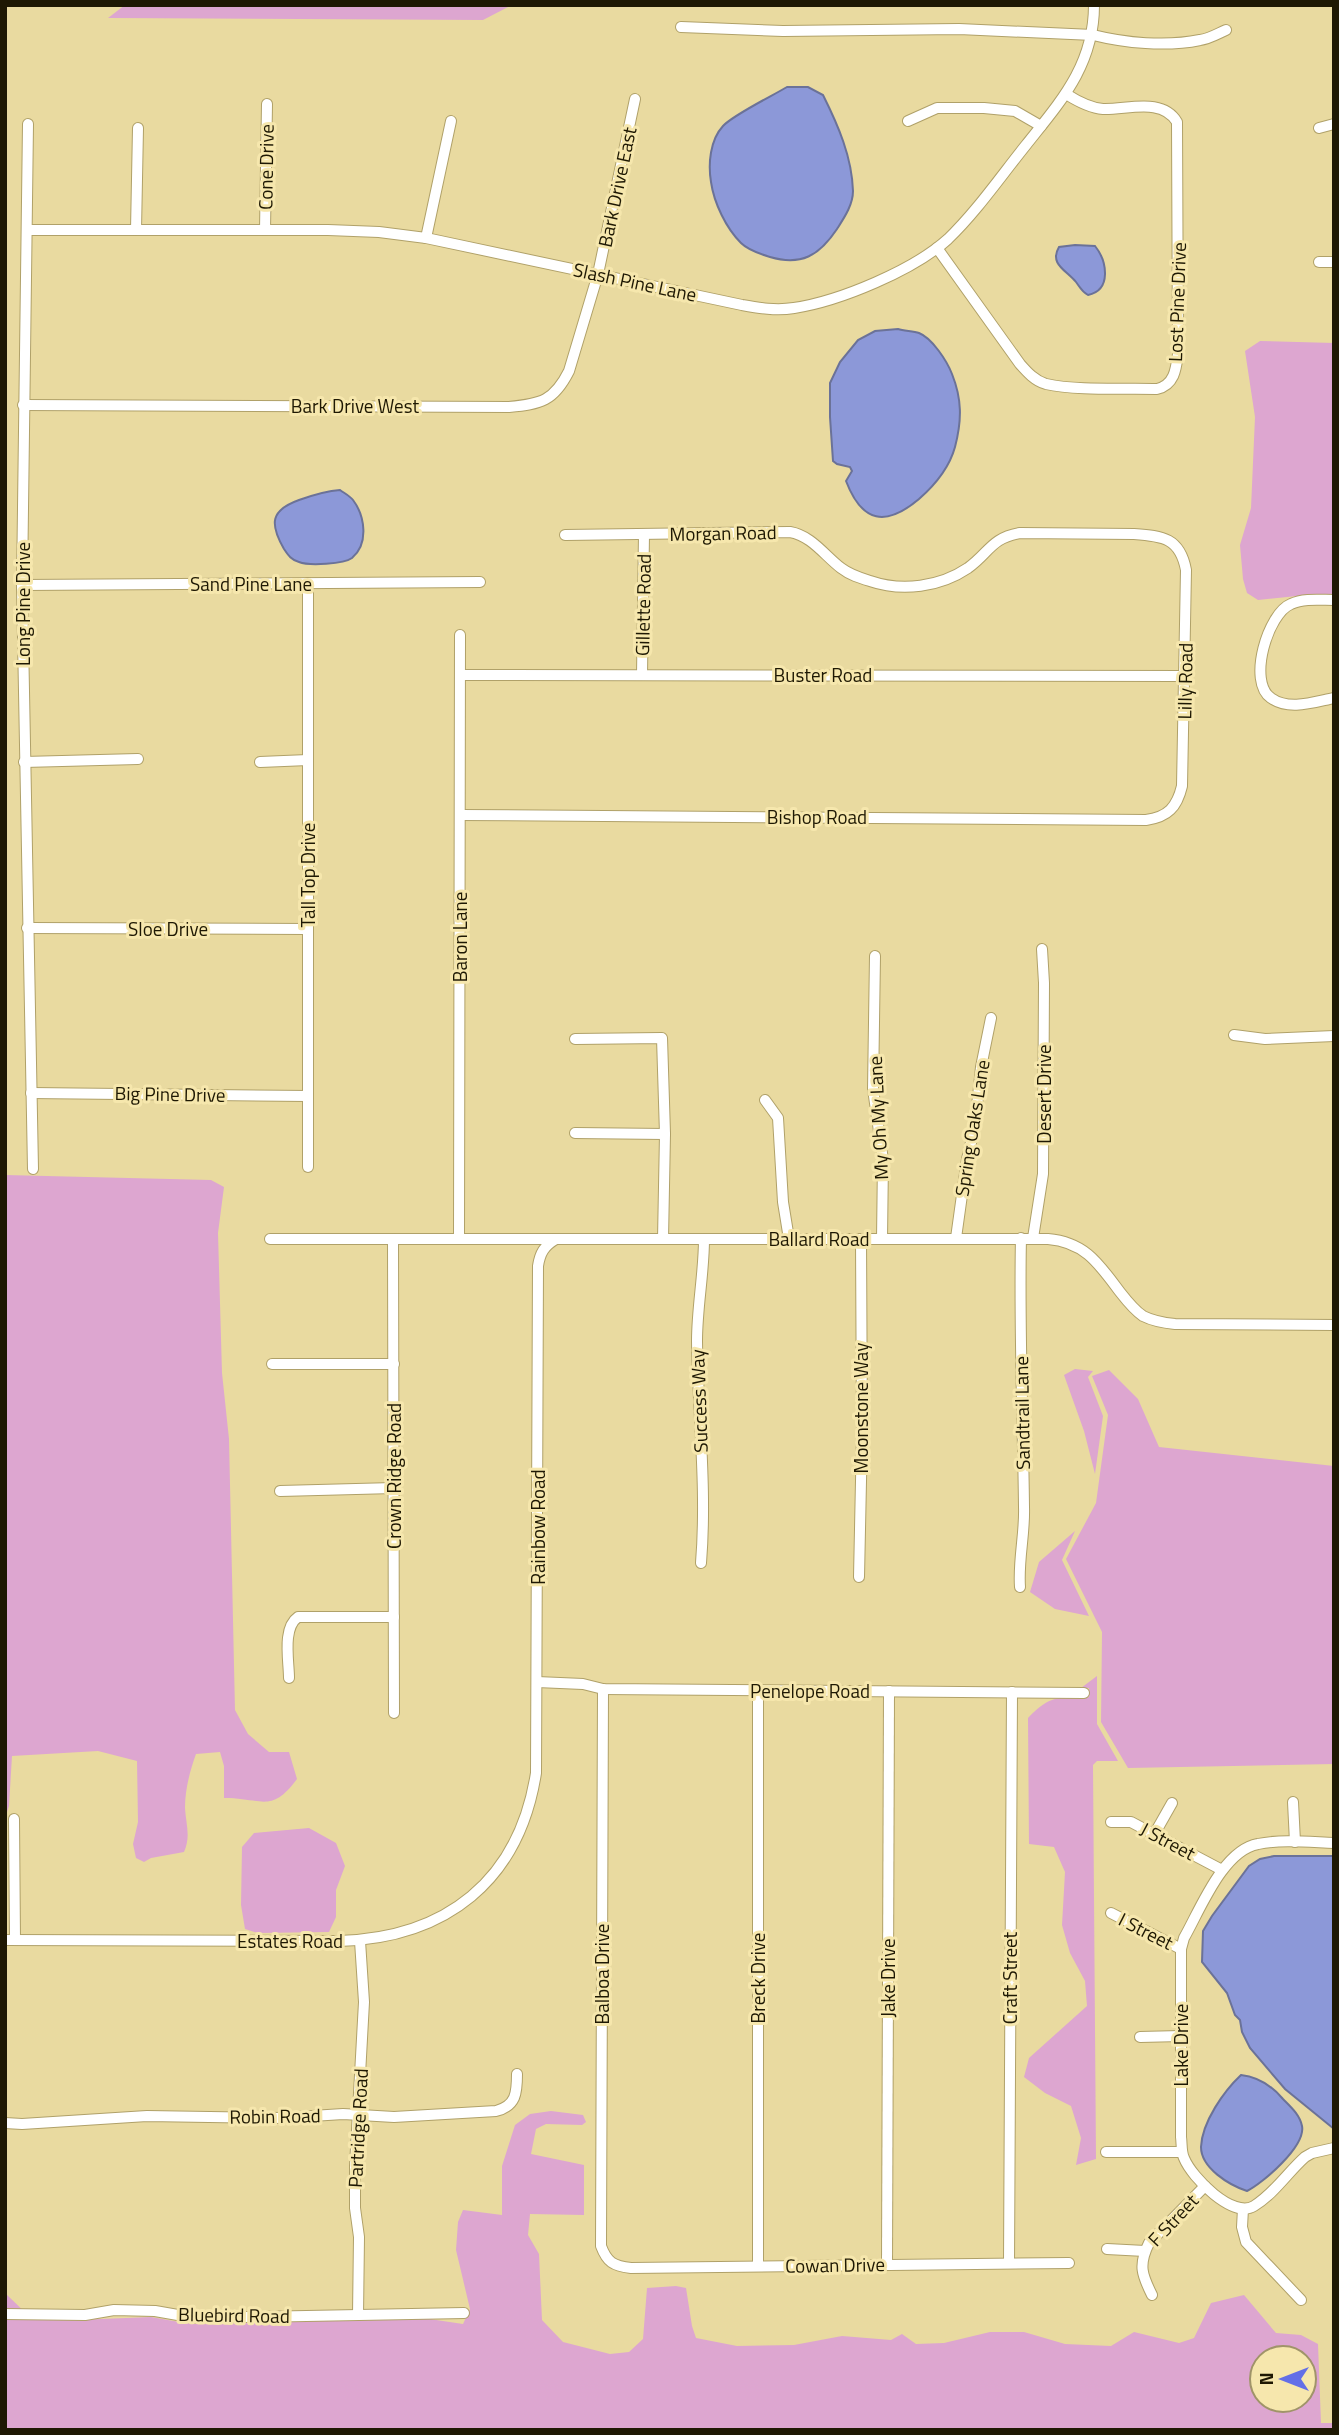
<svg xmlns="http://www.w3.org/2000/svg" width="1339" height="2435" font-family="'Titillium Web',sans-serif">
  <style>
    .green { fill: #dda6d0; fill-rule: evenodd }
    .water { fill: #8c98d8; stroke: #6b7298; stroke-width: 2 }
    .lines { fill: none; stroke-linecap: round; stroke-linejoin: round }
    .street-casing { stroke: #b0a169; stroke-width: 12 }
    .street { stroke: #fff; stroke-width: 10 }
    .labels { text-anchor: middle; stroke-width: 6; stroke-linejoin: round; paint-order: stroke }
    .street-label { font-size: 19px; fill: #1e1803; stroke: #f6e7ad }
  </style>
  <rect width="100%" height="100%" fill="#e9daa0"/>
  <g class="green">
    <path d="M125 5H512L483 20 108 18Z"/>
    <path d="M1260 341 1334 343V596H1297L1258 600 1247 593 1243 579 1240 545 1251 508 1255 417 1245 351Z"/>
    <path d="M5 1175 211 1180 224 1187 218 1233 222 1373 229 1439 235 1710 248 1734 269 1752H289L297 1779C271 1814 263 1798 224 1798V1766L220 1752 196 1754C190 1771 185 1789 185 1808 186 1825 191 1836 184 1852L151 1858 144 1862 136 1858 133 1844 138 1822 137 1761 98 1751 12 1756 9 1806 5 1818Z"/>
    <path d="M1075 1369 1093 1371 1088 1377 1103 1416 1095 1474 1084 1431 1064 1375Z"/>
    <path d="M1109 1370 1138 1399 1159 1447 1334 1466V1764L1128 1768 1101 1722 1102 1632 1066 1559 1096 1503 1108 1415 1092 1376Z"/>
    <path d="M1075 1531 1062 1560 1089 1616 1055 1609 1030 1592 1039 1562Z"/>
    <path d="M1097 1676V1724L1118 1761H1097L1093 1765 1096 2159 1076 2165 1081 2138 1071 2106 1045 2093 1024 2077 1029 2058 1087 2006 1085 1981 1070 1953 1062 1925 1065 1872 1054 1847 1029 1844 1028 1718C1050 1695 1058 1697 1089 1697V1688H1081Z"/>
    <path d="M309 1828 336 1843 345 1866 336 1890V1917L329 1932 258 1933 245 1929 241 1905 242 1847 254 1833Z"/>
    <path d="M551 2111 583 2115 586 2122 582 2125 546 2124 536 2129 531 2154 584 2165V2215L530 2214 528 2235 539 2254 542 2320 563 2342 610 2354 629 2352 643 2339 647 2288 676 2286 686 2288 692 2326 696 2338 737 2346 794 2345 842 2336 891 2340 902 2334 916 2344 944 2343 990 2332H1024L1065 2344 1111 2346 1134 2332 1179 2343 1194 2338 1211 2303 1244 2295 1276 2333 1301 2335 1318 2344 1321 2423H1334V2430H5V2293L31 2318 76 2320 151 2317 179 2322 416 2317 463 2324 470 2309 456 2250 458 2222 463 2210 502 2215V2166L515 2125 530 2114ZM1262 2358H1304V2400H1262Z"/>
  </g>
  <g class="water">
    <path d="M787 87H808L823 95C838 125 852 157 853 191 853 205 844 218 837 229 819 256 801 266 770 257 760 254 748 250 741 243 726 228 714 203 711 182 708 164 710 140 723 126 733 115 772 96 787 87Z"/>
    <path d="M1075 245 1095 246C1107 261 1112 290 1088 295 1081 291 1080 287 1076 282 1066 270 1049 264 1059 247Z"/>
    <path d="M898 329C904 331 913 331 919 333 932 338 947 361 952 374 962 399 962 420 955 447 949 469 935 485 919 499 886 527 862 523 846 481L852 471 850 467 837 464 833 461 830 417V383L840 362 858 340 875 331Z"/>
    <path d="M340 490C344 493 350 496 353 500 365 516 369 544 352 558 344 564 309 566 299 562 291 560 288 555 284 549 269 523 271 510 299 500 313 495 325 491 340 490Z"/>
    <path d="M1274 1856H1334V2129L1285 2089 1250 2048 1242 2032 1240 2020 1235 2015 1227 1993 1202 1962 1203 1931 1212 1916 1249 1866 1260 1859Z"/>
    <path d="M1241 2075C1259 2077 1272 2086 1283 2099 1291 2107 1300 2115 1302 2126 1306 2146 1263 2183 1247 2191 1229 2185 1201 2168 1201 2147 1202 2122 1224 2091 1241 2075Z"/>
  </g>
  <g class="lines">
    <g class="street-casing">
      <g id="street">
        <path d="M681 27 783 31 959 29 1093 35C1125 43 1166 47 1200 40 1209 39 1217 34 1226 30"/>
        <path d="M908 121 937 108H984L1015 111 1041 126"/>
        <path d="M28 124 22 585 33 1169"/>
        <path d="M1319 128 1334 124"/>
        <path d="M27 230H328L379 232 426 238 742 305C759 308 776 311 794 308 840 301 914 270 948 239 977 211 1001 176 1026 145 1061 101 1094 65 1094 5"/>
        <path d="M136 230 138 128"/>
        <path d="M265 230 267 104"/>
        <path d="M426 238 451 121"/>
        <path d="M937 248 1020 364C1027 372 1035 381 1046 384 1077 391 1124 388 1157 389 1174 385 1176 370 1178 354L1177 122C1162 97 1127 110 1103 109 1090 108 1077 101 1066 94"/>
        <path d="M1319 262H1334"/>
        <path d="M23 405 509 407C541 404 554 401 569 371L598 274 635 99"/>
        <path d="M308 583V1167"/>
        <path d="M22 585 480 582"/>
        <path d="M1334 600C1320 600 1304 598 1291 604 1268 613 1247 682 1271 698 1289 711 1314 702 1334 698"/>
        <path d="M460 675 1185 676"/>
        <path d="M642 675 644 534"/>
        <path d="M24 762 138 759"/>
        <path d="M260 762 308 760"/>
        <path d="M460 815 1146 820C1168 817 1177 807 1182 786L1186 570C1180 538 1163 536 1134 534L1020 533C991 538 989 553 968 568 940 587 902 592 870 581 860 578 850 575 841 568 824 555 812 536 790 532L565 535"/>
        <path d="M27 928 308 929"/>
        <path d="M875 956 873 1089 883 1160 882 1239"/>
        <path d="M1234 1035 1265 1039 1334 1036"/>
        <path d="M575 1039 662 1038 665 1134 663 1239"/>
        <path d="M31 1093 308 1096"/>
        <path d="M765 1100 778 1118 783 1202 789 1239"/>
        <path d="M575 1133 665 1134"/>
        <path d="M956 1238 967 1159 975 1126 981 1067 991 1018"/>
        <path d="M1033 1238 1043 1174 1044 983 1042 949"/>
        <path d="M270 1239H1048C1085 1242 1099 1264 1120 1292 1127 1301 1134 1310 1143 1316 1153 1321 1164 1323 1175 1324L1334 1325"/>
        <path d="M393 1239 394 1713"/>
        <path d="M459 1239 460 635"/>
        <path d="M272 1364H394"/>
        <path d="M280 1491 394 1488"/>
        <path d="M701 1563C707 1489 698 1415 697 1341 697 1307 704 1273 704 1239"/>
        <path d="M859 1577 862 1433 861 1239"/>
        <path d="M1020 1587C1018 1560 1025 1534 1024 1507 1023 1417 1019 1328 1021 1238"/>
        <path d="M289 1678C289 1661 282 1628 298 1617H394"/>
        <path d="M537 1682 583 1684 603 1689 1084 1693"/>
        <path d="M603 1689 601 2246C607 2262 613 2266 631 2268L1069 2263"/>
        <path d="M758 1691V2266"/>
        <path d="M1293 1802 1295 1842"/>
        <path d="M14 1819 15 1940"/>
        <path d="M1111 1822H1131L1222 1870"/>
        <path d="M1155 1833 1172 1803"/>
        <path d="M1334 1843C1309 1842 1282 1839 1258 1844 1223 1850 1200 1910 1184 1938L1181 1949V2137C1182 2144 1181 2152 1184 2158 1192 2178 1233 2219 1254 2206 1274 2194 1288 2172 1305 2157L1312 2153 1334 2148"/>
        <path d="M1111 1913 1181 1949"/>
        <path d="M5 1940 339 1941C446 1938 519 1881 536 1773L538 1266C540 1253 544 1246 556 1239"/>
        <path d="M1140 2037 1181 2036"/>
        <path d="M5 2123 22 2124 147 2116 281 2118 343 2114 394 2117 496 2111C516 2106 517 2093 517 2074"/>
        <path d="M1106 2152H1182"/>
        <path d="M1243 2209 1242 2227 1246 2242 1301 2300"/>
        <path d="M1107 2249 1145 2251"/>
        <path d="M1009 2263 1012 1692"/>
        <path d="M887 2265 889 1691"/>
        <path d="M1152 2295C1142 2275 1138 2265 1149 2243L1205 2186"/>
        <path d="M5 2314 85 2315 114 2310 155 2311 195 2318 464 2313"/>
        <path d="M358 2315 359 2237 355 2208V2166L364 2002 360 1941"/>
      </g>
    </g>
    <use href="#street" class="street"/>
  </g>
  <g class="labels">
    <g class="street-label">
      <text transform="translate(266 167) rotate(-89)" y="7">Cone Drive</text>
      <text transform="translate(617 187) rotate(-78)" y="7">Bark Drive East</text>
      <text transform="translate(635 282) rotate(12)" y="7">Slash Pine Lane</text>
      <text transform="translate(1177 302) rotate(-88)" y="7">Lost Pine Drive</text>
      <text x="355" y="413">Bark Drive West</text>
      <text transform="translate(723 533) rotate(-1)" y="7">Morgan Road</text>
      <text x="251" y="591">Sand Pine Lane</text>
      <text transform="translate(23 604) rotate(-90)" y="7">Long Pine Drive</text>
      <text transform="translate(643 605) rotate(-89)" y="7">Gillette Road</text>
      <text x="823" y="682">Buster Road</text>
      <text transform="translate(1185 681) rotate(-89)" y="7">Lilly Road</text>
      <text x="817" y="824">Bishop Road</text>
      <text transform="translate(308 875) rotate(-90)" y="7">Tall Top Drive</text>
      <text x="168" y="936">Sloe Drive</text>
      <text transform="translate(460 937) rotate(-90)" y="7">Baron Lane</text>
      <text transform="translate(170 1094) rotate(1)" y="7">Big Pine Drive</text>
      <text transform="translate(1044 1094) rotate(-90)" y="7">Desert Drive</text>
      <text transform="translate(878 1118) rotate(-93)" y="7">My Oh My Lane</text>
      <text transform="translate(972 1128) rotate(-81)" y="7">Spring Oaks Lane</text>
      <text x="819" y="1246">Ballard Road</text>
      <text transform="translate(699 1401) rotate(-92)" y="7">Success Way</text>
      <text transform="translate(861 1408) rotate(-90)" y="7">Moonstone Way</text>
      <text transform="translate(1022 1413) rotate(-91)" y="7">Sandtrail Lane</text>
      <text transform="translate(394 1476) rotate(-90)" y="7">Crown Ridge Road</text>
      <text transform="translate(538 1527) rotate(-90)" y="7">Rainbow Road</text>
      <text x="810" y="1698">Penelope Road</text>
      <text transform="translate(1168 1841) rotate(28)" y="7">J Street</text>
      <text transform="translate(1146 1931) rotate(27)" y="7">I Street</text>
      <text x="290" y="1948">Estates Road</text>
      <text transform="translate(602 1974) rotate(-90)" y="7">Balboa Drive</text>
      <text transform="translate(758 1978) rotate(-90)" y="7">Breck Drive</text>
      <text transform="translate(888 1978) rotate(-90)" y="7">Jake Drive</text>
      <text transform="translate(1010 1978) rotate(-90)" y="7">Craft Street</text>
      <text transform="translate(1181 2045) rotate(-90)" y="7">Lake Drive</text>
      <text transform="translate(275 2116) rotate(-1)" y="7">Robin Road</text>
      <text transform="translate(358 2128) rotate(-87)" y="7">Partridge Road</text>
      <text transform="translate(1173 2220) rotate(-47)" y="7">F Street</text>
      <text transform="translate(835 2265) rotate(-1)" y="7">Cowan Drive</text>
      <text transform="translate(234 2315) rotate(1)" y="7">Bluebird Road</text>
    </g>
  </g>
  <rect width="1339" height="2435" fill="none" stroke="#1e1803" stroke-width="14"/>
  <g transform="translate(1283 2379) rotate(270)"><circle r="33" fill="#f6e7ad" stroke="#a09469" stroke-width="2"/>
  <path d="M0-5L12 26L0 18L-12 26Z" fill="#636fe7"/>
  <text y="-10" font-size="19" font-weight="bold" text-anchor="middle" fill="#1e1803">N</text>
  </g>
</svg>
